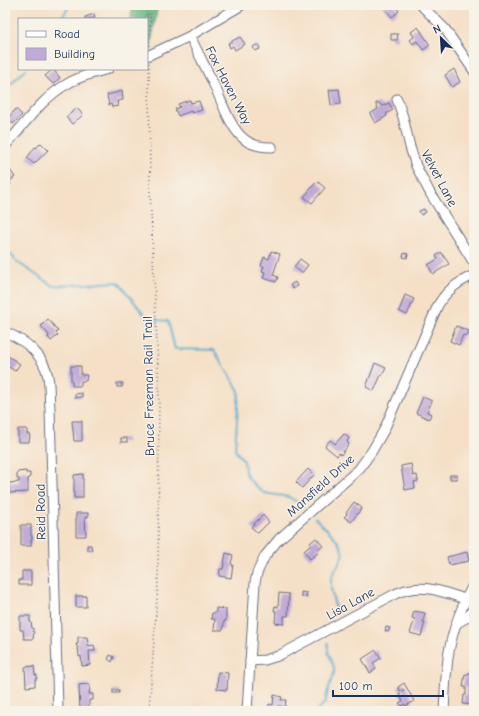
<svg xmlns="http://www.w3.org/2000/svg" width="479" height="716" font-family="'Comic Neue',sans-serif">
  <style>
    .forest { fill: url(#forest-firs); stroke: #3e706e }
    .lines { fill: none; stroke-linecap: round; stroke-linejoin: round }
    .stream { stroke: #50a8cd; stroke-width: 2 }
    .building { fill: #c1aad7 }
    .street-casing { stroke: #676d83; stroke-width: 11 }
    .path { stroke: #676d83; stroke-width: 1.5; stroke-dasharray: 1 3; stroke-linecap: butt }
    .street { stroke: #fff; stroke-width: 9 }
    .labels { text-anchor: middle; stroke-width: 3; stroke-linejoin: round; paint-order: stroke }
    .street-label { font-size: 13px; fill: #1b2f5e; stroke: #f7f3e8 }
  </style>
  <defs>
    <pattern id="forest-firs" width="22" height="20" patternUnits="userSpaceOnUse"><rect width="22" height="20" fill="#62b27e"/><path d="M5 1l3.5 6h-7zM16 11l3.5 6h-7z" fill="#50916a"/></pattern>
  </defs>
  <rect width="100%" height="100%" fill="#f7f3e8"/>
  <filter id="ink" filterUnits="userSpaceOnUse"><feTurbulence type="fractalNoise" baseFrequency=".025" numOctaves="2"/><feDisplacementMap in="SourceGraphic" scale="8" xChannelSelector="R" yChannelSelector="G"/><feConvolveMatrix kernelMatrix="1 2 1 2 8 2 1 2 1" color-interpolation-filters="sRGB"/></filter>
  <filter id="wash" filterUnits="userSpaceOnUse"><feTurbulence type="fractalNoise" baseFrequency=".012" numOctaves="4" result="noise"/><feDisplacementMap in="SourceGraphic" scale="16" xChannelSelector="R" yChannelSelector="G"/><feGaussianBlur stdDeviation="0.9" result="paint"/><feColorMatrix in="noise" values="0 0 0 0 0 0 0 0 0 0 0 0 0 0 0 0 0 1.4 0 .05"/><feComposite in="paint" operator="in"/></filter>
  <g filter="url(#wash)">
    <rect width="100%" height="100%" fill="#f5e0c7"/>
    <path class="forest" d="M132 5H158L149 56H147V19H131Z"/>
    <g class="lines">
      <g class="stream">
        <path d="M61 19 70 5"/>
        <path d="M5 90 26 69"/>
        <path d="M5 247 17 262 53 286 118 282 148 319 168 321 175 349 214 350 239 391 235 450 244 461 245 471 248 478 260 490 264 493 289 497 303 506"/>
        <path d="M315 518C324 527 349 546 341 560 338 567 331 573 331 582 330 592 335 602 336 612"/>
        <path d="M316 711 325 703 328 690 334 673V668L328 651V643"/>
      </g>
    </g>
    <g id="blocks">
      <g class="building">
        <path d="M385 5H394L399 11 392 17 383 7Z"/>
        <path d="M94 14 95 18 85 19V17Z"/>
        <path d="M418 27 430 45 423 50 417 41 413 44 410 40 414 37 411 32Z"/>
        <path d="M391 34H398L397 40H391Z"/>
        <path d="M240 37 245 44 235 50 233 46 230 48 228 43Z"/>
        <path d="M258 44 260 49 255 51 253 47Z"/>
        <path d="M53 69 60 78 53 84 45 76Z"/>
        <path d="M454 69 460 82 452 87 445 75Z"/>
        <path d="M339 89 341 104 331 105 329 90Z"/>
        <path d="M122 91 123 100 117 101 118 106 112 107 111 104 109 105 107 95Z"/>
        <path d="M190 100 191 103 199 101 202 110 192 113 191 111 178 116 175 109 180 107 178 104Z"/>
        <path d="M376 103H379L382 106 389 103 393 110 386 114 387 116 375 123 370 114 378 109 376 105Z"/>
        <path d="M77 108 83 115 72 124 66 117Z"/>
        <path d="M16 109 22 115 13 124 8 118Z"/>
        <path d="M474 118V132L470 126 474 124 472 119Z"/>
        <path d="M41 143 48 150 34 164 27 158 35 147 36 148Z"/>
        <path d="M10 170 15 177 9 182 11 184 5 189V174Z"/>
        <path d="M317 181 325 188 312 203 304 197Z"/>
        <path d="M424 209 426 212 421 215 419 211Z"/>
        <path d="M271 251 280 254 273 275 278 277 276 282 263 278 265 272 262 271 264 266H261L264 257 269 259Z"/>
        <path d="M441 252 449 264 433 274 428 265 438 259 436 256Z"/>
        <path d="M404 253 408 254 407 258 403 257Z"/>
        <path d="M300 259 308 265 302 273 294 267Z"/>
        <path d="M295 282 297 286 293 289 290 285Z"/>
        <path d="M405 295 414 299 407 315 399 311Z"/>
        <path d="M48 319 58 331 56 333 58 335 51 341 48 337 49 335 41 326Z"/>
        <path d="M456 326 469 331 467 336 463 335 459 345 450 341Z"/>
        <path d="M5 354 20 364 15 371 7 366 5 369Z"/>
        <path d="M375 363 386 368 382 376 381 375 374 391 366 387Z"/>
        <path d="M71 366H81V375H87L86 381H81V386H72V381H71Z"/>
        <rect x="117" y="383" width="5" height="4"/>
        <path d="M82 393V397L75 398V394Z"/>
        <path d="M423 397 432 401 427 412 431 414 429 419 416 413Z"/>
        <path d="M72 421H82V441H74Z"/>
        <path d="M18 429H27V434H30L29 442H18Z"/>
        <path d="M344 434 349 438 347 442 349 444 341 455 339 453 337 456 325 446 330 440 335 444Z"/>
        <rect x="121" y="438" width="6" height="4"/>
        <path d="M411 464 413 476 417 475 418 481 414 482 415 488 405 490 401 466Z"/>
        <path d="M308 469 314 475 302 488 296 482Z"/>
        <path d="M26 471V473H30V478H28V492L9 493V483L19 482V479H17V472Z"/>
        <path d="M83 474V498H74V475Z"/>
        <rect x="450" y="475" width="7" height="4"/>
        <path d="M354 502 362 508 351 522 344 517 347 514 346 513Z"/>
        <path d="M76 513H88V517H85L86 536H76Z"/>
        <path d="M263 515 269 522 258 533 251 527Z"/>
        <path d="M21 525H31V536H32V540H31V546H21Z"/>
        <path d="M316 538 323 546 317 550 319 552 310 559 304 551 311 545 310 543Z"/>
        <path d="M87 545H91L92 550H87Z"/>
        <path d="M467 552 469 561 449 565 447 557Z"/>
        <path d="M226 553 233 555 231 564 233 565 231 578 219 576 220 569H223Z"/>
        <path d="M22 571H31V585H19V580H22Z"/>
        <path d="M301 592 307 593 306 597 301 596Z"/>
        <path d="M279 593 289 594 288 616H284V624L275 623 276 611H274L275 606 278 607Z"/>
        <rect x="76" y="596" width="10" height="11"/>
        <path d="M216 608 226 609V621H224L223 630H214L215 619H211L212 613H216Z"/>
        <path d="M414 611 425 613 423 622H425L421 636 410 633 415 619 412 618Z"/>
        <path d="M20 616H30V622H31L32 628H33V632H34L33 639H24L23 630H20Z"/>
        <path d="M386 627 390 628 388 632 385 631Z"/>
        <path d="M78 637H87L88 646 94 645 95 651H89L90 665 82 666 81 656 79 657 78 647H77L76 644H78Z"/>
        <path d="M376 650 381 658 373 663 376 669 370 673 362 659Z"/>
        <path d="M110 655 114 657 112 662 108 659Z"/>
        <path d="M34 666 35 675H37V679H35V686L26 687 25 667Z"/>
        <path d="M218 672 228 673 227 690 217 689Z"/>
        <path d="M468 673H474L473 705 463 704 464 695H466V687H463L465 674 468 675Z"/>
        <path d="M404 683 414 701 406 706 405 704 402 706 399 703 403 701 399 694 404 691 403 689 400 691 398 687Z"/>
        <path d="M88 684 90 686 89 694H93V700H89V711H80L79 685Z"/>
        <rect x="113" y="690" width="6" height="3"/>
        <path d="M274 695 282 697 281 700H286L285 707 278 706 277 711H268L269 704 273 705Z"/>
      </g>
    </g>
  </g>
  <g filter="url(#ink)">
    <use href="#blocks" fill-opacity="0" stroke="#676d83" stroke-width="1"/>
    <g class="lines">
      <g class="street-casing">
        <g id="street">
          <path d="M421 5 445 29 474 71"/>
          <path d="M190 36C198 53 207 70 215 87 222 102 230 127 243 138 251 146 262 147 272 147"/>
          <path d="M147 56 190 36 242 5"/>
          <path d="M397 99 403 117 410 147 416 166 430 193 474 263"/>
          <path d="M5 146C24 125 42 98 67 84 79 76 94 73 108 69"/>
          <path d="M5 332C25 340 44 355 48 377 50 387 49 398 50 408L58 711"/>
          <path d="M457 623 466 618 474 610"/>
          <path d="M250 661 265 660 278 656 395 594C420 582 440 591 465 599"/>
          <path d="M247 711 255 583 257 573 265 556 279 539 350 477 359 469 372 451 384 430 438 305C447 290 458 282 474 275"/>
          <path d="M444 711C445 697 445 682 447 668 449 638 460 609 474 583"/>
        </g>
      </g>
      <g class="path">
        <path d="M149 46 151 5"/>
        <path d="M149 63 150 190 159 389 158 583 149 711"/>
      </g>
      <use href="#street" class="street"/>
    </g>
  </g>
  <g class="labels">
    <g class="street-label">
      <text transform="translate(229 85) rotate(63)" y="5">Fox Haven Way</text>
      <text transform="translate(440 178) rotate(62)" y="5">Velvet Lane</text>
      <text transform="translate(148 386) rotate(-91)" y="5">Bruce Freeman Rail Trail</text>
      <text transform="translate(320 485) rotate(-42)" y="5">Mansfield Drive</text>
      <text transform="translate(40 512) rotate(-91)" y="5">Reid Road</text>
      <text transform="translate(350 603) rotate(-29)" y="5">Lisa Lane</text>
    </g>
  </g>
  <rect width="479" height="716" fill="none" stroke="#f7f3e8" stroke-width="20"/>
  <rect x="18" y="18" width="130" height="52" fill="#f7f3e8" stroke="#9fa5b1"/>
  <rect x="26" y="31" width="20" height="6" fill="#ffffff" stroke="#9fa5b1"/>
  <text x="54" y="38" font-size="12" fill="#1b2f5e">Road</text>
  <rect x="26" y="48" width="20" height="12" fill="#c1aad7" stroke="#9fa5b1"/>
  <text x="54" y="58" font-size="12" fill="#1b2f5e">Building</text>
  <g transform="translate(441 38) rotate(335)" stroke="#f7f3e8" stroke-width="3" paint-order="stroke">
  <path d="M0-3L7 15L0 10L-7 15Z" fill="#1b2f5e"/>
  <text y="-6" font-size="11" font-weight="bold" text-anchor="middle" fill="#1b2f5e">N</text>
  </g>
  <path d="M333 690v6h110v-6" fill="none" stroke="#1b2f5e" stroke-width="2"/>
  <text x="339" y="690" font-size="12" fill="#1b2f5e" stroke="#f7f3e8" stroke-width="3" paint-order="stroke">100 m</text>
</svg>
